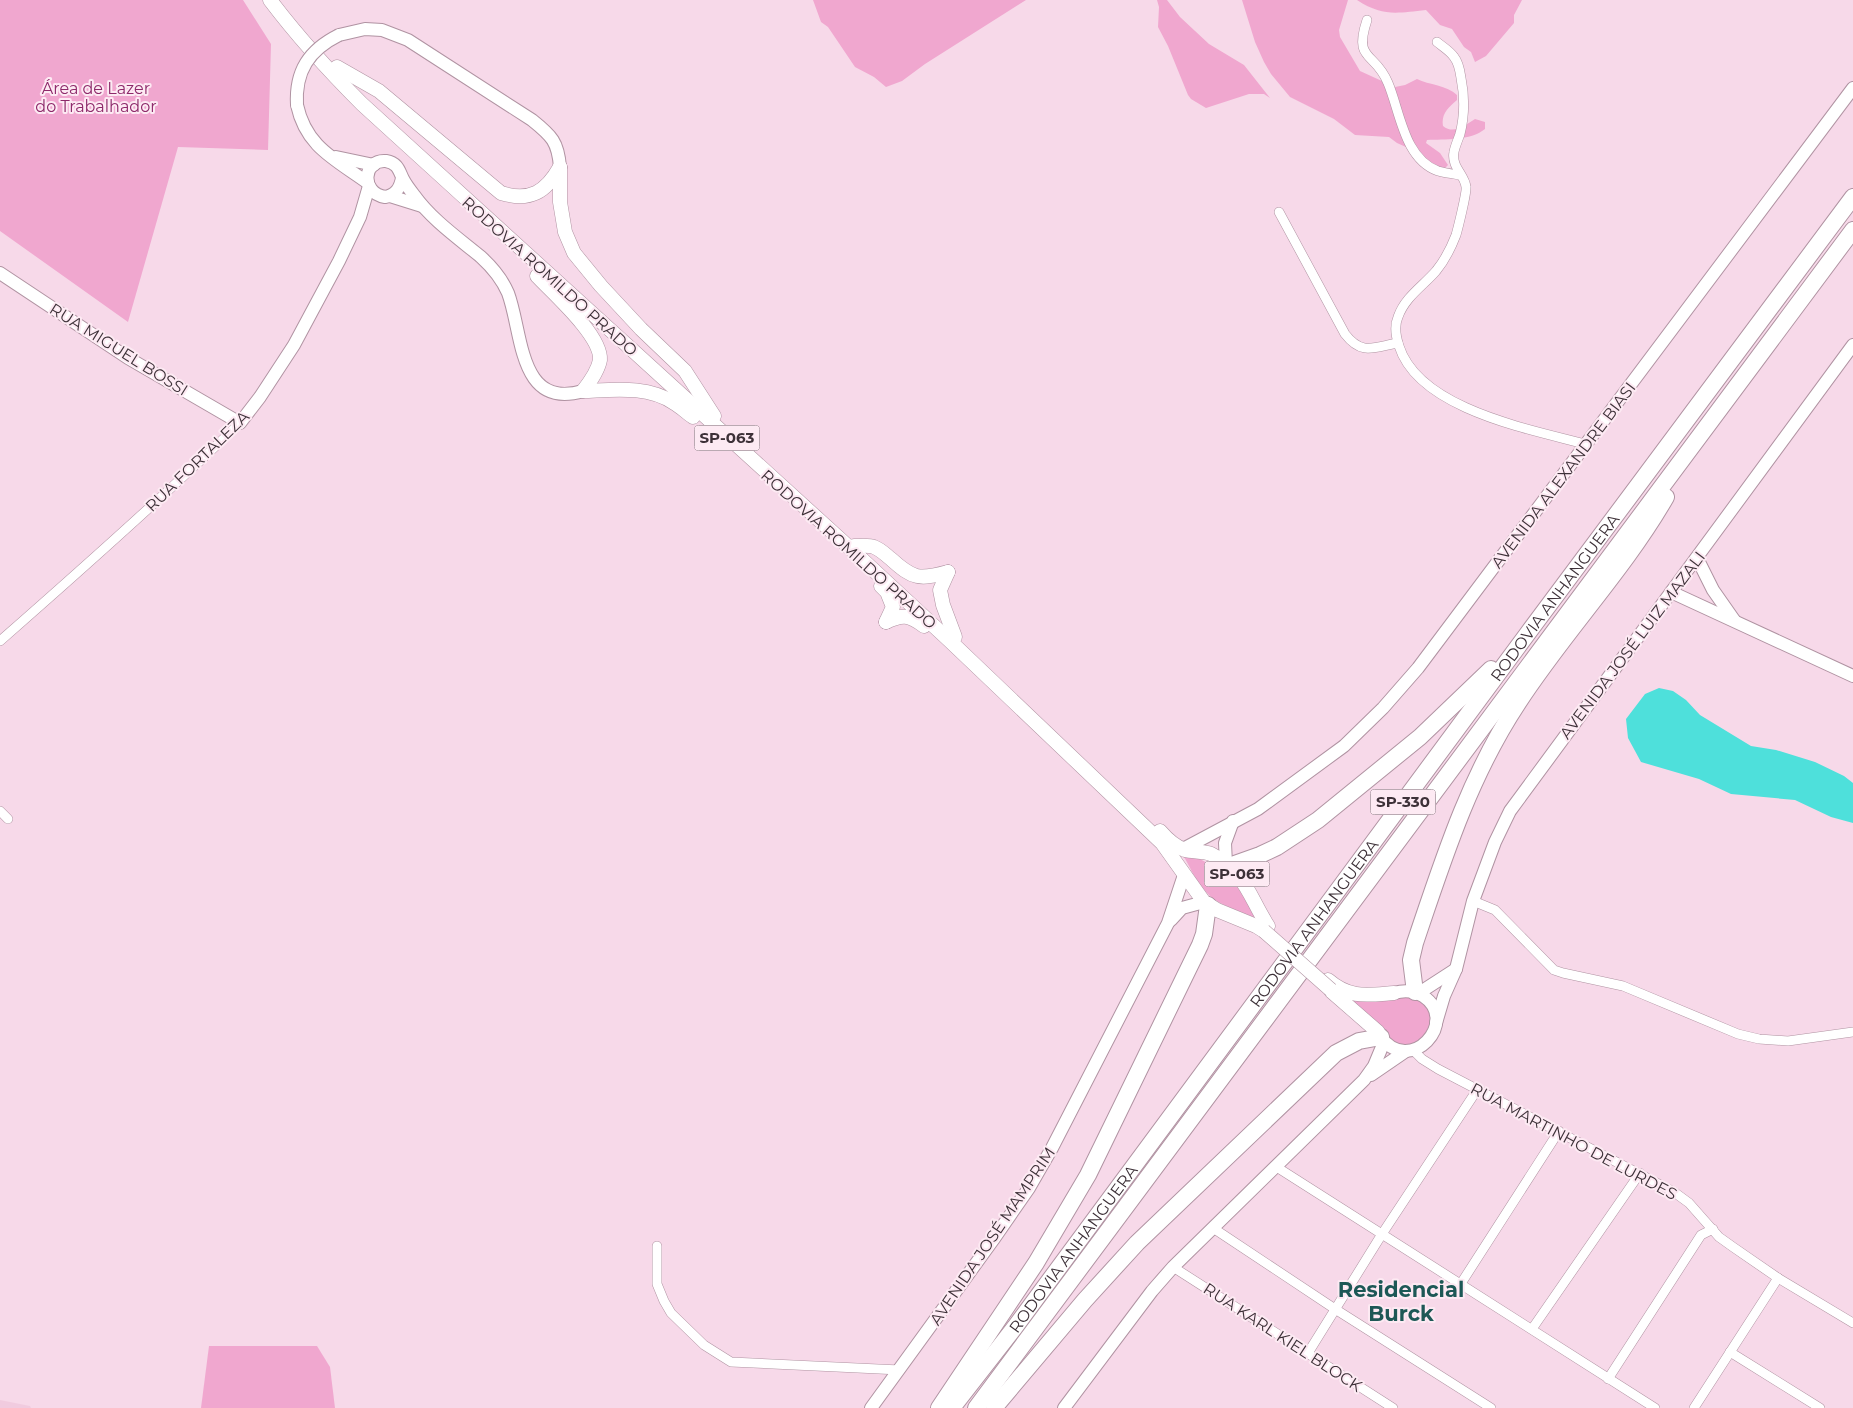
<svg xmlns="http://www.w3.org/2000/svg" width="1853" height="1408" font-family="Montserrat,sans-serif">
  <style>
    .built { fill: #f1cbdf }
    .green { fill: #f0a7cf }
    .water { fill: #4ee0db }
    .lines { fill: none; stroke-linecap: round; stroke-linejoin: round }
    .street-casing { stroke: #b093a2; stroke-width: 10 }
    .secondary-casing { stroke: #b093a2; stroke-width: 14 }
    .primary-casing { stroke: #b093a2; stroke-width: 15 }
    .highway-casing { stroke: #b093a2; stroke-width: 18 }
    .street { stroke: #fff; stroke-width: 9 }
    .secondary { stroke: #fff; stroke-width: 12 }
    .primary { stroke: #fff; stroke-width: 14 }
    .highway { stroke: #fff; stroke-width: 16 }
    .secondary-bridge-casing { stroke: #b093a2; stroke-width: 14; stroke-linecap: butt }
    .primary-bridge-casing { stroke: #b093a2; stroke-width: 15; stroke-linecap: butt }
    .secondary-bridge { stroke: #fff; stroke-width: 12 }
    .primary-bridge { stroke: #fff; stroke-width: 14 }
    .labels { text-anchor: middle; stroke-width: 4; stroke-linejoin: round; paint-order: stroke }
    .shield { fill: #fdeaf3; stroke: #776870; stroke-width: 1 }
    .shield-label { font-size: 15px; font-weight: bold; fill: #3d3138 }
    .park-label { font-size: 16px; fill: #8d296a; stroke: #fdeaf3 }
    .street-label { font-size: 16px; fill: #3d3138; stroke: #fdeaf3 }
    .district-label { font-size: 21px; font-weight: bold; fill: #1d5856; stroke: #fdeaf3 }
  </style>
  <rect width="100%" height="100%" fill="#f7d9e9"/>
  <path class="built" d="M0 1400 30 1406 31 1408H0Z"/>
  <g class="green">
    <path d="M0 0H243L271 44 268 150 178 147 128 322 0 231Z"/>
    <path d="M813 0H1026L925 64 902 81 886 87 874 77 855 67 828 27 821 22Z"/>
    <path d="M1157 0H1167L1180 17 1209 44 1244 65 1270 98 1264 94H1249L1206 108 1191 99 1188 95 1168 46 1158 27 1159 7Z"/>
    <path d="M1242 0H1348L1339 30 1340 37 1360 71 1395 87 1405 85 1417 79C1429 85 1447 85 1457 95V100C1448 108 1441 114 1443 126 1454 135 1465 125 1475 119L1485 122V129C1470 141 1445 139 1427 140L1426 143 1440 153 1448 165 1445 168 1429 171 1406 147 1397 143 1389 137 1355 135 1334 119 1290 97 1271 74 1264 62 1255 42Z"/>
    <path d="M1357 0H1522L1514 15V23L1486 56 1475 62 1471 52 1464 47 1452 29 1440 25 1426 10C1397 13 1383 17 1357 0Z"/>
    <path d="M1178 847C1197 859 1222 867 1236 885 1245 897 1252 912 1261 924 1256 921 1250 917 1244 914 1233 908 1220 905 1210 896 1195 883 1189 863 1178 847Z"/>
    <path d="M1400 996C1405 997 1411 996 1416 998 1444 1009 1426 1054 1396 1043 1389 1041 1356 1006 1349 998Z"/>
    <path d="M209 1346H317L330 1367 335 1408H201Z"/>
  </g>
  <path class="water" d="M1659 688 1673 691 1686 700 1700 715 1751 746 1776 750 1815 762 1844 776 1853 783V823L1831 817 1795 800 1731 794 1699 779 1641 762 1628 738 1626 719 1645 694Z"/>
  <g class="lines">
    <g class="street-casing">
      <g id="street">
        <path d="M1367 20C1353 62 1375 51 1388 83 1400 111 1404 159 1438 171 1445 173 1453 174 1460 175"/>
        <path d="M1437 42C1443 47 1450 51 1454 57 1459 63 1460 71 1461 78 1465 98 1465 114 1460 134 1458 140 1455 146 1454 152 1451 167 1465 175 1466 187 1467 192 1458 228 1456 235 1451 248 1445 260 1436 271 1423 286 1405 297 1398 317 1394 326 1396 337 1399 346 1419 409 1529 429 1585 444"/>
        <path d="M1279 212 1345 334C1362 356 1374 347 1398 343"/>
        <path d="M0 641C81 570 162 498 240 423"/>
        <path d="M0 811 8 819"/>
        <path d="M1473 901 1495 910 1554 970 1563 973 1623 986 1738 1034 1759 1039 1788 1041 1853 1032"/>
        <path d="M1413 1050 1422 1059 1438 1069 1674 1192 1689 1203 1719 1237 1733 1247 1778 1278 1853 1323"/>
        <path d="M1275 1166 1655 1408"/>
        <path d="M1213 1228 1335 1309 1491 1408"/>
        <path d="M657 1246V1284L664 1301 671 1313 704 1345 731 1362 900 1370"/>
        <path d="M1173 1267 1393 1408"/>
        <path d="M1460 1285 1559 1131"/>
        <path d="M1532 1329 1640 1173"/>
        <path d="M1730 1352 1820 1408"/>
        <path d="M1308 1353 1382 1234 1477 1090"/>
        <path d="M1608 1379 1701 1235 1713 1229"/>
        <path d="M1694 1408 1778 1278"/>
      </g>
    </g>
    <g class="secondary-casing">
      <g id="secondary">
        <path d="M339 35 365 29 382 30 408 40 532 120C552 136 558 142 560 167"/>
        <path d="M297 105C306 147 335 159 368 183"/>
        <path d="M336 157 374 165"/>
        <path d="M402 178C400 188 396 195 385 197 360 193 363 159 386 161 398 163 399 171 403 179 406 185 410 190 414 195 431 219 458 238 481 257 492 267 502 279 508 293 523 333 518 410 583 391"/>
        <path d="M390 196 422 206"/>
        <path d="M0 273 128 358 240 423 260 397 294 345 339 261 360 217 369 186"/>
        <path d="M1697 558 1713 590 1734 620"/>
        <path d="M1671 592 1853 676"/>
        <path d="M1183 849 1258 809 1344 746 1383 708 1418 668 1853 88"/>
        <path d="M1226 864 1225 843 1233 821"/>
        <path d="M1171 920 1182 908 1204 902"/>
        <path d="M1419 993 1456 969"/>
        <path d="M1436 1023 1444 996 1456 969 1473 901 1495 842 1510 811 1853 345"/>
        <path d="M1380 1036C1410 1078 1461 1021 1423 996 1413 990 1404 990 1394 993"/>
        <path d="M1371 1075 1406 1051"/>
        <path d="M871 1408 993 1240 1029 1188 1052 1148 1168 923 1184 875"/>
        <path d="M1064 1408 1152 1291 1173 1267 1364 1080 1374 1066 1384 1042"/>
      </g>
    </g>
    <g class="primary-casing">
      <g id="primary">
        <path d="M270 0C298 37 329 71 362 104L852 550 949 640 1162 843 1204 902 1217 910 1256 926 1264 931"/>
        <path d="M337 67 379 91 501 193C530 202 546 192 560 167"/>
        <path d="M560 167V202L565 232 574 253 601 286 641 329 685 371 714 416"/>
        <path d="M537 276C553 293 602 336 600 360 598 371 590 382 583 391"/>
        <path d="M583 391C613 390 647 385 674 403 681 407 687 413 693 417"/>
        <path d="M854 546C861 546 869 545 874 547 880 549 886 555 891 559 913 579 919 580 948 572"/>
        <path d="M948 572 940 590 943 605 955 637"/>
        <path d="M881 586 887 592 893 607 886 622"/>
        <path d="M886 622C903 614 909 615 924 626"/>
        <path d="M1160 831C1166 838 1176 847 1185 850 1193 852 1204 851 1211 854 1246 872 1249 897 1268 926"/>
        <path d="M1328 980C1350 999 1367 995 1394 993"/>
        <path d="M1331 991 1378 1032"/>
      </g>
    </g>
    <g class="highway-casing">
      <g id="highway">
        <path d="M1229 866 1260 855 1277 847 1318 820 1420 737 1491 669"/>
        <path d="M1415 992 1411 960 1415 943C1443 860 1469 777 1518 703 1564 632 1624 570 1666 497"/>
        <path d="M939 1408 1036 1263 1088 1175 1200 945 1204 934 1208 905"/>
        <path id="s1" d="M952 1408 1015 1327 1528 633 1853 197"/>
        <path d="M976 1408 1853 230"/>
        <path d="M994 1408 1085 1300 1137 1243 1336 1053 1359 1041 1381 1037"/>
      </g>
    </g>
    <use href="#street" class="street"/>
    <use href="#secondary" class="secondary"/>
    <use href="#primary" class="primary"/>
    <use href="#highway" class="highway"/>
    <g class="secondary-bridge-casing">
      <path id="secondary-bridge" d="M297 105C295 71 309 50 339 35"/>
    </g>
    <g class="primary-bridge-casing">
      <path id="primary-bridge" d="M1264 931 1331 990"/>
    </g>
    <use href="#secondary-bridge" class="secondary-bridge"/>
    <use href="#primary-bridge" class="primary-bridge"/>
  </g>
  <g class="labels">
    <g class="shield">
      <rect x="694.5" y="425.5" width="65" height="25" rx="4"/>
      <rect x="1370.5" y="789.5" width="65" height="25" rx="4"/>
      <rect x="1204.5" y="861.5" width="65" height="25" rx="4"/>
    </g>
    <g class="shield-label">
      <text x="727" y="443">SP-063</text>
      <text x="1403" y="807">SP-330</text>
      <text x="1237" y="879">SP-063</text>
    </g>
    <g class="park-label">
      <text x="96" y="94">Área de Lazer<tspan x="96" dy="18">do Trabalhador</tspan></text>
    </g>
    <g class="street-label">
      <text transform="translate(550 276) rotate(42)" y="6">RODOVIA ROMILDO PRADO</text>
      <text transform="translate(119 349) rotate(32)" y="6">RUA MIGUEL BOSSI</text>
      <text transform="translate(197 461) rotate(-44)" y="6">RUA FORTALEZA</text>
      <text transform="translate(1563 475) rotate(-53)" y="6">AVENIDA ALEXANDRE BIASI</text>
      <text transform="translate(849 549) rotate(42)" y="6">RODOVIA ROMILDO PRADO</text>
      <text dy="6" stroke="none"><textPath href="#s1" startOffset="1010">RODOVIA ANHANGUERA</textPath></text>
      <text transform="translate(1632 645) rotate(-53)" y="6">AVENIDA JOSÉ LUIZ MAZALI</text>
      <text dy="6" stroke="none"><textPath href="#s1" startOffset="605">RODOVIA ANHANGUERA</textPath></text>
      <text transform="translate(1574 1141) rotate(28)" y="6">RUA MARTINHO DE LURDES</text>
      <text transform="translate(992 1236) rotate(-56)" y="6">AVENIDA JOSÉ MAMPRIM</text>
      <text dy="6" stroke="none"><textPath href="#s1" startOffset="200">RODOVIA ANHANGUERA</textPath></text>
      <text transform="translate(1283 1337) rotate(33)" y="6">RUA KARL KIEL BLOCK</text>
    </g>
    <g class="district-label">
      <text x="1401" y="1297">Residencial<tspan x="1401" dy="24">Burck</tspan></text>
    </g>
  </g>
</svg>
